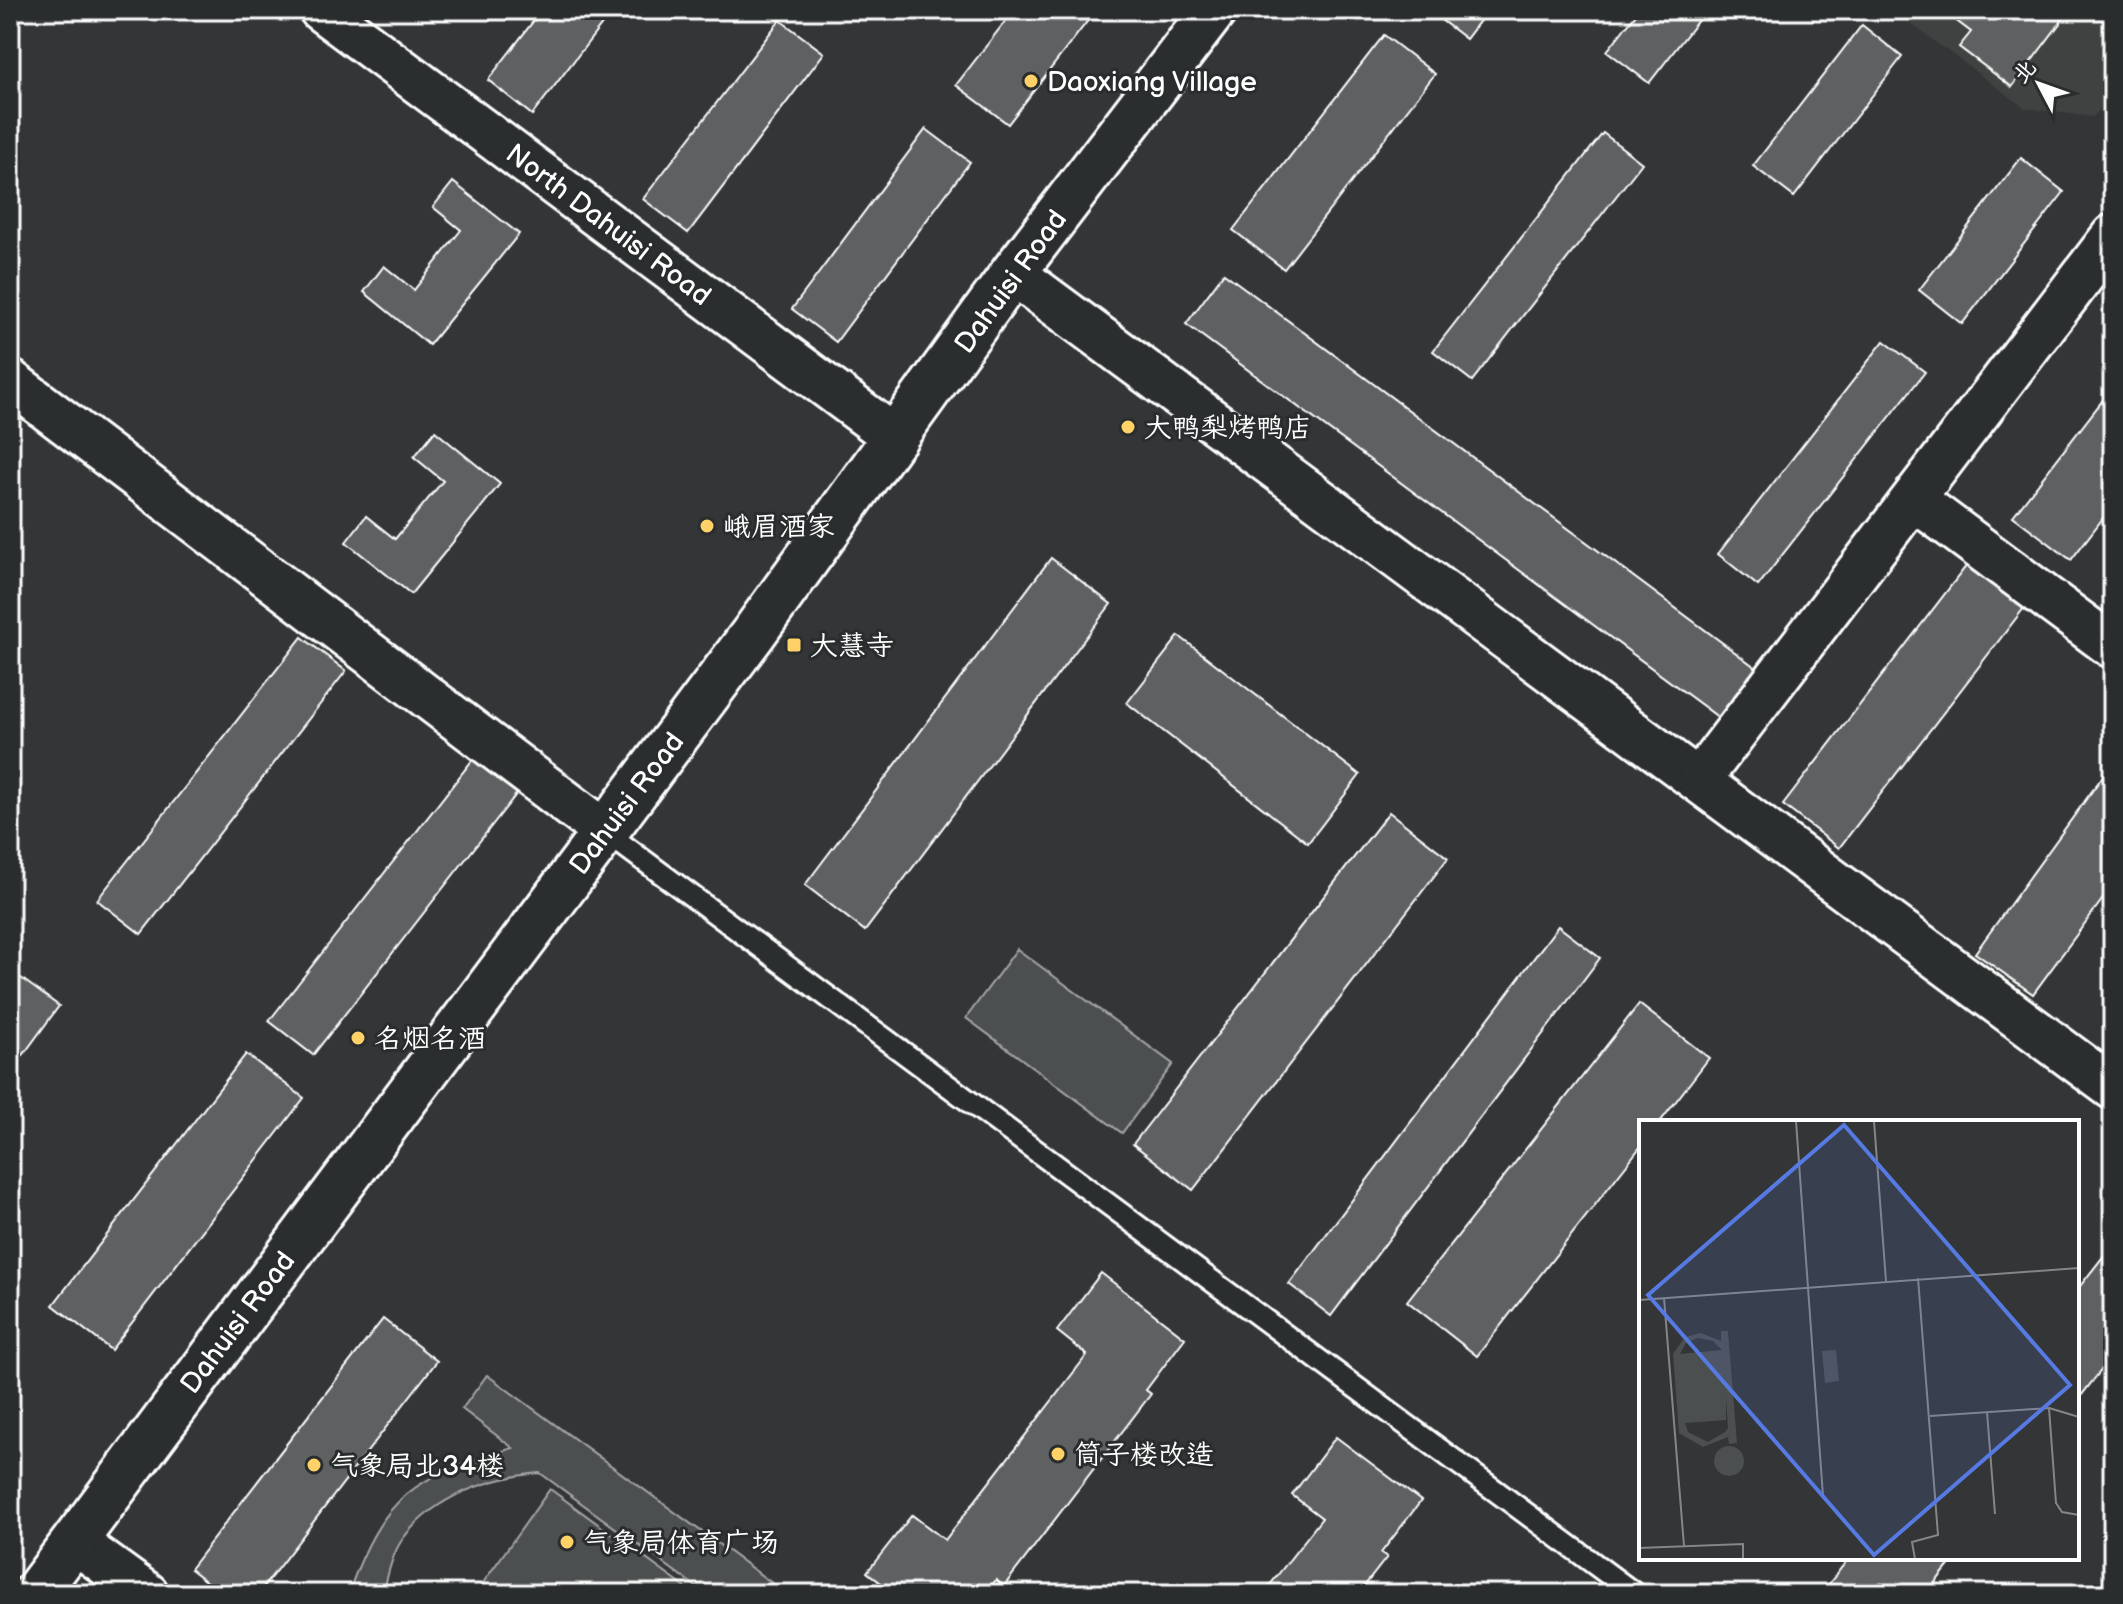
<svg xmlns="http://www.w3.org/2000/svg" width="2123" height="1604" font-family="'Balsamiq Sans','LXGW WenKai TC',sans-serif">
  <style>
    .built { fill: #404243 }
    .green { fill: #4c4f50; stroke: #a6a7a8; stroke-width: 2 }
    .building { fill: #5f6162; stroke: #fff; stroke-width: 2 }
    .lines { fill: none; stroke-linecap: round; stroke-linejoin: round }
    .lane-casing { stroke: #fff; stroke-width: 26 }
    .street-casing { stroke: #fff; stroke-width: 48 }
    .secondary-casing { stroke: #fff; stroke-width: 50 }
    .lane { stroke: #2a2d2e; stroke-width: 20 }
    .street { stroke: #2a2d2e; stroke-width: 42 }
    .secondary { stroke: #2a2d2e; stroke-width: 44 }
    .poi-dot { fill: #ffd166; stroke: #2a2d2e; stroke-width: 3 }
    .labels { text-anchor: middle; stroke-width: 6; stroke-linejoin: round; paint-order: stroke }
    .poi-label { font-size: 28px; fill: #fff; stroke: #2a2d2e; text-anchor: start }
    .street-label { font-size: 28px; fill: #fff; stroke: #2a2d2e }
    .inset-road { fill: none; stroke: #858686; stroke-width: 2 }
    .view { fill: #567ae2; fill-opacity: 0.15; stroke: #567ae2; stroke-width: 4 }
    .inset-edge { fill: none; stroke: #fff; stroke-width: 4 }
  </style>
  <rect width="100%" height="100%" fill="#333536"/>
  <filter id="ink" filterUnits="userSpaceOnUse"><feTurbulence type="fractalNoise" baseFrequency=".0125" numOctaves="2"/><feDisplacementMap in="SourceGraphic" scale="16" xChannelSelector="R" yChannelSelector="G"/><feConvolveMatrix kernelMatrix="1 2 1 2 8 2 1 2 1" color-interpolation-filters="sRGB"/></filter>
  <g filter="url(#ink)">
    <path class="built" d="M1892 10H2113V94L2093 117 2025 108Z"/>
    <g class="green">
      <path d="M1017 949 1173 1064 1122 1133 966 1018Z"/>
      <path d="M487 1375 787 1594H706L540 1473C488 1478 434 1496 402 1540 392 1554 387 1578 383 1594H348C384 1493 414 1477 513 1448L462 1409Z"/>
      <path d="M550 1489 694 1594H475Z"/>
    </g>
    <g class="building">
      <path d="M542 10H613L532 115 488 80Z"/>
      <path d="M1014 10H1096L1008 124 956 85Z"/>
      <path d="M1428 10H1488L1466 39Z"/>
      <path d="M1639 10H1706L1649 83 1607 51Z"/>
      <path d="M1942 10H2070L2012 87 1959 47 1971 32Z"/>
      <path d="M780 20 824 53 688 233 643 199Z"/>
      <path d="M1862 25 1902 57 1794 197 1753 166Z"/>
      <path d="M1384 35 1435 74 1284 269 1233 230Z"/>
      <path d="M926 129 970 162 836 342 792 309Z"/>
      <path d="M1603 133 1642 163 1472 381 1433 351Z"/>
      <path d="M2021 158 2064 192 1962 324 1919 290Z"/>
      <path d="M453 182 519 234 429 345 364 292 384 266 414 290 461 230 433 207Z"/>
      <path d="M1224 273 1759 670 1722 720 1186 324Z"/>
      <path d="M1884 341 1925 372 1758 586 1718 554Z"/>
      <path d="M2113 387V505L2071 560 2013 516Z"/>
      <path d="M435 431 500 484 411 594 346 542 366 516 395 539 443 481 414 457Z"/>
      <path d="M1051 558 1111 604 865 931 805 885Z"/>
      <path d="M1967 565 2024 608 1839 848 1783 805Z"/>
      <path d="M1179 636 1360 775 1308 843 1127 703Z"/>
      <path d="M302 637 346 671 141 934 97 900Z"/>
      <path d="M474 758 518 792 313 1055 269 1021Z"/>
      <path d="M2113 762V885L2033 994 1975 953Z"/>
      <path d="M1389 812 1448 858 1193 1190 1133 1144Z"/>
      <path d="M1558 926 1600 958 1331 1316 1289 1284Z"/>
      <path d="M10 970 59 1006 10 1073Z"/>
      <path d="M1639 1004 1709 1058 1660 1122H1641V1146L1477 1356 1407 1301Z"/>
      <path d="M246 1054 304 1098 111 1350 53 1305Z"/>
      <path d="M2113 1244V1355L2077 1401V1290Z"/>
      <path d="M1101 1273 1185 1338 1146 1390 1151 1394 1004 1586 996 1580 985 1594H895L867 1572 912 1515 945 1540 1087 1355 1057 1331Z"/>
      <path d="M383 1319 437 1361 258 1594H222L190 1569Z"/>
      <path d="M1336 1437 1421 1501 1381 1553 1387 1557 1358 1594H1263L1322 1518 1292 1495Z"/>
      <path d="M1849 1558H1955L1926 1594H1840L1828 1585Z"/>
    </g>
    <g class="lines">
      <g class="lane-casing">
        <path id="lane" d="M604 831 1635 1594"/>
      </g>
      <g class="street-casing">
        <g id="street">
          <path d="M321 10 896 438"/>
          <path d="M1013 273 2113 1088"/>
          <path d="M10 381 604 831"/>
          <path d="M1914 499 2113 647"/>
          <path d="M1699 780 2113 236"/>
          <path d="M74 1541 147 1594"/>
        </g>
      </g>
      <g class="secondary-casing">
        <path id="secondary" d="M35 1594 753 634 1013 273 1214 10"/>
      </g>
      <use href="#lane" class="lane"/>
      <use href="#street" class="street"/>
      <use href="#secondary" class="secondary"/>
    </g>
  </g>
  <g class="poi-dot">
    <circle cx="1031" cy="81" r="8"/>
    <circle cx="1128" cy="427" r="8"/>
    <circle cx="707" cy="526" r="8"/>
    <rect x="786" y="637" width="16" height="16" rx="4"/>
    <circle cx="358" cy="1038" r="8"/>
    <circle cx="1058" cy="1454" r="8"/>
    <circle cx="314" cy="1465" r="8"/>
    <circle cx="567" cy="1542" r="8"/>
  </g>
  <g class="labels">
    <g class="poi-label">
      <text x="1047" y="91">Daoxiang Village</text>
      <text x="1144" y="437">大鸭梨烤鸭店</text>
      <text x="723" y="536">峨眉酒家</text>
      <text x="810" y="655">大慧寺</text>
      <text x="374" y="1048">名烟名酒</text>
      <text x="1074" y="1464">筒子楼改造</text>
      <text x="330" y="1475">气象局北34楼</text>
      <text x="583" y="1552">气象局体育广场</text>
    </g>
    <g class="street-label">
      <text transform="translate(609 224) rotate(37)" y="10">North Dahuisi Road</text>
      <text transform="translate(1010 281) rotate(-54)" y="10">Dahuisi Road</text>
      <text transform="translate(626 803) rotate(-53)" y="10">Dahuisi Road</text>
      <text transform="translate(237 1322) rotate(-53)" y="10">Dahuisi Road</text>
    </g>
  </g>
  <g transform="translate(1639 1120)">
    <rect width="440" height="440" fill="#333536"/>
    <path d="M82 211H89L98 323 90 324 89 317 64 327 40 313 34 234 46 217 62 213 82 221ZM59 218 74 221 83 230 41 234 47 223ZM87 278 89 308 86 312 69 322 49 312 46 303 87 300ZM197 230 200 261 186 263 183 231ZM75 341a15 15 0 1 1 30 0a15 15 0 1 1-30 0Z" fill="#4c4f50" fill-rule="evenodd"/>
    <path class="inset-road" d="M157 1 184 376M235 1 247 161M25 178 45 426M0 180 440 148M410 288 440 297M348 292 356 394M291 296 410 288 417 383 423 392 440 395M0 428 104 424V439M276 439 273 422 299 415 279 158"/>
    <path class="view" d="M205 5 431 265 235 435 9 175Z"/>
    <rect width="440" height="440" class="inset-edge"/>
  </g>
  <rect width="2123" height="1604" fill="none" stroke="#2a2d2e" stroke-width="40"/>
  <rect x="20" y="20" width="2083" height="1564" fill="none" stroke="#fff" stroke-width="3" filter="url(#ink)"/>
  <g transform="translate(2039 84) rotate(311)" stroke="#2a2d2e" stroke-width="6" paint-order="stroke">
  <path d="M0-6L14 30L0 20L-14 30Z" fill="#ffffff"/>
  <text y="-12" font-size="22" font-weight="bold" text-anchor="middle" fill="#ffffff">北</text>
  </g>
</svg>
